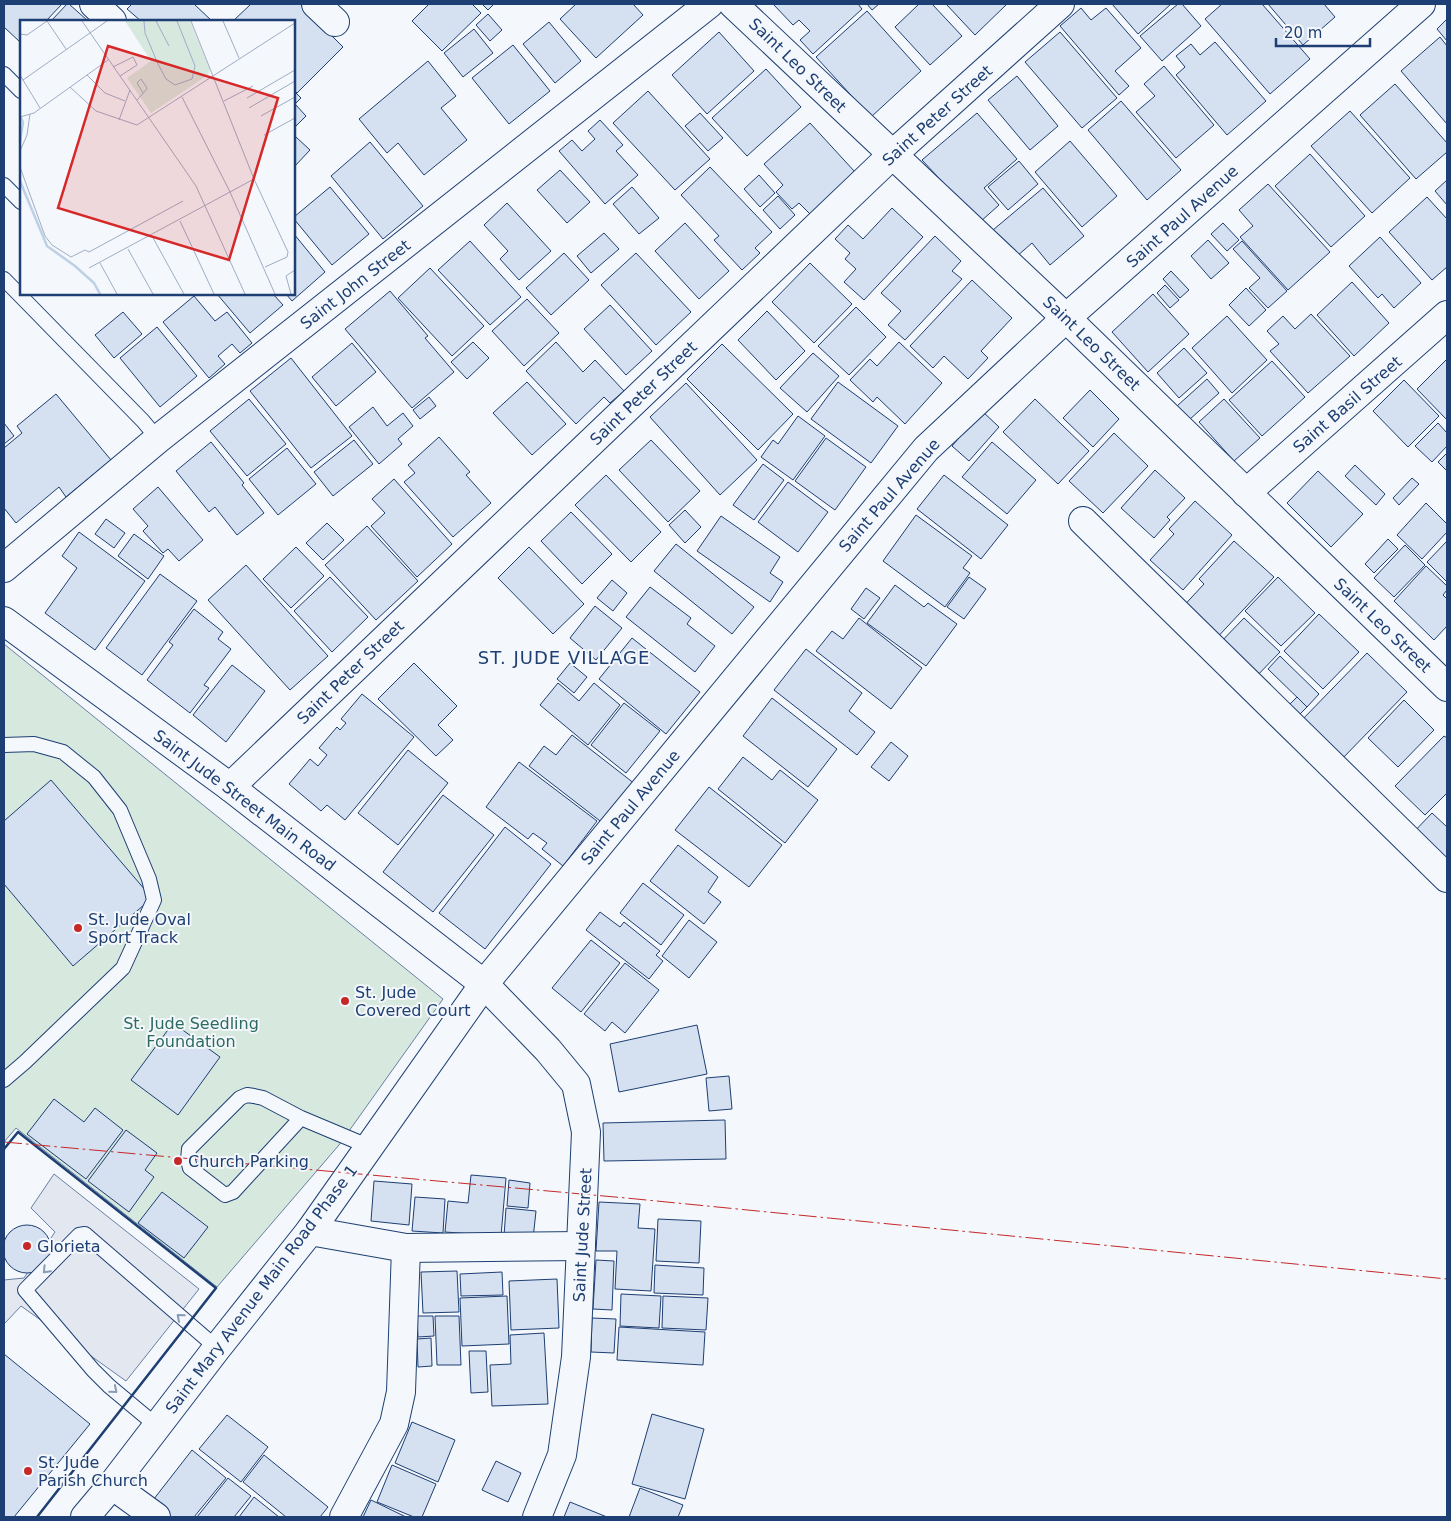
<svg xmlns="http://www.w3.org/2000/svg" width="1451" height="1521" font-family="'DejaVu Sans',sans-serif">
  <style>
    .green { fill: #d7e8df; stroke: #687fa3 }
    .parking { fill: #e3e8f0; stroke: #687fa3 }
    .building { fill: #d5e0f0; stroke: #1d3f73 }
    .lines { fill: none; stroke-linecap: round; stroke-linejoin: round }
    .service-casing { stroke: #1d3f73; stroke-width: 16 }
    .minor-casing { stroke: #1d3f73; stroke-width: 30 }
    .service { stroke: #f4f7fb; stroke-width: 14 }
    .minor { stroke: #f4f7fb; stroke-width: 28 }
    .wall { stroke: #1d3f73; stroke-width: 2.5 }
    .power { stroke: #c62828; stroke-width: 1; stroke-dasharray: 18 4 2.5 4; stroke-linecap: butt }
    .oneway { stroke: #889bb7 }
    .poi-dot { fill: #c62828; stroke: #f4f7fb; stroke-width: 2 }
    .labels { text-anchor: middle; stroke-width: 4; stroke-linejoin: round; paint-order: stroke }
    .street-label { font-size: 16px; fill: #1d3f73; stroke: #f4f7fb }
    .poi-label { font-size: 16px; fill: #1d3f73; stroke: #f4f7fb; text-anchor: start }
    .park-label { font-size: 16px; fill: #2c6c60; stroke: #f4f7fb }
    .neighbourhood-label { font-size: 18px; letter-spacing: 1px; fill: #1d3f73; stroke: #f4f7fb }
    .inset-river { fill: none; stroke: #bed0e5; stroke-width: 2.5 }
    .inset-road { fill: none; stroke: #9eadc5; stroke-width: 1 }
    .view { fill: #d62828; fill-opacity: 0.15; stroke: #d62828; stroke-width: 2.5 }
    .inset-edge { fill: none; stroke: #1d3f73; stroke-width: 2.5 }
  </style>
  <rect width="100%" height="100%" fill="#f4f7fb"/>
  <path class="green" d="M4 644 443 999 339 1145 217 1287 16 1128 4 1142Z"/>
  <path class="parking" d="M54 1174 199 1289 126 1381 21 1306 5 1323 4 1322V1280L24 1278 55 1232 31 1208Z"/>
  <g class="building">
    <path d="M4 4H62L46 21H21V43L4 27Z"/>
    <path d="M67 4H69L88 21H51Z"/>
    <path d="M132 4H194L212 21H141L127 9Z"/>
    <path d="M251 4H300L343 47 297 93 294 90V21H233Z"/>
    <path d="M429 4H472L481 13 442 51 412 21Z"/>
    <path d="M482 4H494L488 10Z"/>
    <path d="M576 4H633L643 15 596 58 560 19Z"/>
    <path d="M773 4H858L862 9 813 54 800 40 810 31 799 20 793 25Z"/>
    <path d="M867 4H879L872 10Z"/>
    <path d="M919 4H932L962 36 930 65 895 27Z"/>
    <path d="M946 4H1007L975 35Z"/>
    <path d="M1112 4H1171L1138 34Z"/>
    <path d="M1178 4H1182L1201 26 1162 61 1140 36Z"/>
    <path d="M1222 4H1262L1310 59 1270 94 1205 19Z"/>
    <path d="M1268 4H1324L1335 17 1303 45Z"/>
    <path d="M1081 8 1091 20 1106 8 1141 48 1115 71 1129 86 1119 95 1060 26Z"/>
    <path d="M867 11 921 71 871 117 816 57Z"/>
    <path d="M488 14 502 30 490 41 476 25Z"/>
    <path d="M1447 19V41L1437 29Z"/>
    <path d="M549 22 581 61 555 83 523 44Z"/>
    <path d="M474 29 493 53 463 77 444 53Z"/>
    <path d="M719 32 754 71 707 114 672 75Z"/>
    <path d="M1060 32 1117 98 1082 128 1025 62Z"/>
    <path d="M1440 37 1447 46V124L1401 71Z"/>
    <path d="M1215 42 1266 101 1227 135 1176 75 1185 67 1176 56 1191 44 1200 55Z"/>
    <path d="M513 45 550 91 509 124 472 78Z"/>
    <path d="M428 61 456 96 441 108 467 140 424 175 398 143 387 153 359 119Z"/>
    <path d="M1164 66 1214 125 1176 158 1136 112 1155 96 1144 84Z"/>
    <path d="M766 69 801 107 747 156 712 118Z"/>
    <path d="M1017 76 1058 126 1030 150 988 100Z"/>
    <path d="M1395 84 1447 143V152L1416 179 1360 115Z"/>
    <path d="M294 91 301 98 295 104 306 116 294 128Z"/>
    <path d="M648 91 710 159 675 190 613 123Z"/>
    <path d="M1121 101 1181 170 1147 200 1088 130Z"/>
    <path d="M1350 111 1410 178 1372 213 1311 146Z"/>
    <path d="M700 113 723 138 708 151 685 126Z"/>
    <path d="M977 113 1017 159 984 188 999 205 980 222 922 160Z"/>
    <path d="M600 120 623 145 616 151 638 175 605 204 559 151 572 140 582 151 595 139 588 131Z"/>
    <path d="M810 123 855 172 810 214 799 203 792 209 776 192 783 185 764 164Z"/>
    <path d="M296 137 310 150 294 167V139Z"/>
    <path d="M1070 141 1117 196 1082 227 1035 172Z"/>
    <path d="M370 142 423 206 383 239 331 176Z"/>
    <path d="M1310 154 1365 216 1331 247 1275 186Z"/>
    <path d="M1019 161 1038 184 1008 210 988 187Z"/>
    <path d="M710 167 772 232 755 248 760 253 742 270 714 240 719 236 681 195Z"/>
    <path d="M560 170 590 202 567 223 537 190Z"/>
    <path d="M759 175 775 193 760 207 744 189Z"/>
    <path d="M1447 180V205L1435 191Z"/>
    <path d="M1268 184 1330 252 1288 290 1240 237 1253 226 1239 210Z"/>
    <path d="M330 187 369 234 332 265 294 219V217Z"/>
    <path d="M632 187 659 218 639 234 613 204Z"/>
    <path d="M1043 188 1084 236 1050 265 1032 243 1016 257 993 230Z"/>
    <path d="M778 196 795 215 780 229 763 210Z"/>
    <path d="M1427 197 1447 219V267L1432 280 1389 232Z"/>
    <path d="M507 203 551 251 519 280 500 259 508 251 484 225Z"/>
    <path d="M892 208 923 237 864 300 844 282 856 269 845 259 850 253 835 239 848 225 863 239Z"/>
    <path d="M685 223 729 271 699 299 655 251Z"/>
    <path d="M1223 223 1239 240 1227 251 1211 234Z"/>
    <path d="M604 233 619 249 591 273 577 256Z"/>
    <path d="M294 234 325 272 292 301 286 294H294Z"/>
    <path d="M935 236 961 261 952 271 962 279 905 340 888 325 901 311 881 293Z"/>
    <path d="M1380 237 1421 283 1394 308 1382 294 1378 298 1349 266Z"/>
    <path d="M1208 240 1229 263 1211 279 1191 256Z"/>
    <path d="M470 241 521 297 490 325 438 270Z"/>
    <path d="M1242 241 1287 291 1268 308 1249 288 1260 278 1233 249Z"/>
    <path d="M564 253 589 280 551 315 526 288Z"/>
    <path d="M636 253 691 312 656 345 601 285Z"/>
    <path d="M810 263 852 304 814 343 772 302Z"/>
    <path d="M430 268 484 326 452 356 398 298Z"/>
    <path d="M1171 271 1189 290 1180 298 1163 279Z"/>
    <path d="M972 280 1012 318 981 351 988 358 968 379 944 356 933 368 910 346Z"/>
    <path d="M1352 282 1389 323 1354 356 1317 315Z"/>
    <path d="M1165 285 1179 300 1170 308 1157 293Z"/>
    <path d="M1246 288 1266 310 1249 326 1229 305Z"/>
    <path d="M390 291 428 336 425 338 454 372 412 408 345 329Z"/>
    <path d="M217 294H273L283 305 250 333Z"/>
    <path d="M1153 294 1189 334 1148 372 1112 332Z"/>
    <path d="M194 296 215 321 227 312 252 343 240 353 232 344 218 356 225 364 209 378 163 322Z"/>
    <path d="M527 299 559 333 524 366 492 331Z"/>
    <path d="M610 305 652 351 626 375 584 329Z"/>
    <path d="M856 307 886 337 849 375 818 346Z"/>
    <path d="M767 311 805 351 776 380 738 340Z"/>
    <path d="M123 312 142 334 114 358 95 335Z"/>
    <path d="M1311 314 1350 356 1308 393 1270 351 1279 344 1267 331 1283 316 1295 329Z"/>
    <path d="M1227 316 1267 360 1232 393 1192 348Z"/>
    <path d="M157 327 197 376 160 407 120 358Z"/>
    <path d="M473 342 489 358 467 379 451 362Z"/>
    <path d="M556 342 583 372 595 360 624 391 610 403 604 397 576 424 526 371Z"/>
    <path d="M899 342 942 383 905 424 877 397 873 402 850 380 870 359 877 366Z"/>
    <path d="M352 343 376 372 336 406 312 377Z"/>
    <path d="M722 344 793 414 758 450 687 379Z"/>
    <path d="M1184 348 1207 373 1179 398 1157 373Z"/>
    <path d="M813 353 839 376 807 412 780 388Z"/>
    <path d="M291 358 352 436 311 468 250 391Z"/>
    <path d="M1447 359V420L1417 389Z"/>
    <path d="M1272 361 1305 397 1262 436 1229 400Z"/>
    <path d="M1207 379 1219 393 1189 420 1177 406Z"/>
    <path d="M1404 380 1439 416 1408 447 1373 411Z"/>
    <path d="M527 382 566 424 532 455 493 413Z"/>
    <path d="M838 382 898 426 871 463 811 419Z"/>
    <path d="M686 383 757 460 720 495 650 417Z"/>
    <path d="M1090 390 1119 419 1093 447 1063 418Z"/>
    <path d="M56 394 111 460 66 497 59 487 16 523 4 508V448L22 433 17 426Z"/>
    <path d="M429 397 436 406 420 419 413 410Z"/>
    <path d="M249 399 286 444 247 476 210 431Z"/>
    <path d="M1035 399 1089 451 1058 484 1003 432Z"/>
    <path d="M1224 399 1260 438 1234 461 1199 422Z"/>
    <path d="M373 407 387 426 403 413 413 426 398 439 402 444 379 464 349 427Z"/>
    <path d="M982 411 999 427 969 461 952 446Z"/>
    <path d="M798 416 825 436 793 480 761 457 773 440 778 444Z"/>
    <path d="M4 423 14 436 4 444Z"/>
    <path d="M1438 423 1447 433V446L1432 462 1415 446Z"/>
    <path d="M1114 433 1148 466 1103 513 1069 481Z"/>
    <path d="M439 437 470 472 466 475 491 503 453 537 404 482 415 473 408 465Z"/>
    <path d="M826 438 866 467 835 510 795 481Z"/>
    <path d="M354 440 373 464 333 496 314 472Z"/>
    <path d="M651 440 700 491 668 522 619 470Z"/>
    <path d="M211 442 244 483 242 485 264 513 237 535 215 507 209 512 176 471Z"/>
    <path d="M992 442 1036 480 1007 514 962 477Z"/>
    <path d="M287 448 316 484 278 515 249 479Z"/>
    <path d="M1447 453V471L1438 462Z"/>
    <path d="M763 464 784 480 754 520 733 505Z"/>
    <path d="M1355 465 1385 494 1376 505 1345 476Z"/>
    <path d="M1155 470 1185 498 1167 517 1170 520 1154 538 1121 508Z"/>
    <path d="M1318 471 1363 514 1331 547 1287 503Z"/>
    <path d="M606 475 661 532 631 562 575 505Z"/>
    <path d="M944 475 1008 525 981 559 917 509Z"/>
    <path d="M1412 478 1419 484 1399 505 1393 498Z"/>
    <path d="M394 479 452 544 417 577 371 526 385 513 372 499Z"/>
    <path d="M788 482 828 512 798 552 758 522Z"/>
    <path d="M158 487 203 540 179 561 168 549 163 553 143 531 148 526 133 509Z"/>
    <path d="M1195 501 1232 535 1183 590 1150 560 1174 534 1169 529Z"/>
    <path d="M1426 503 1447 524V532L1422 559 1397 535Z"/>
    <path d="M685 510 701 527 685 543 669 525Z"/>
    <path d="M571 512 612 554 582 584 541 541Z"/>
    <path d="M916 515 972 556 963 568 970 573 945 607 883 561Z"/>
    <path d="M721 516 780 557 770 573 783 582 770 602 697 551Z"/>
    <path d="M106 519 125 533 114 548 95 534Z"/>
    <path d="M327 523 344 540 323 560 306 543Z"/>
    <path d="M367 526 418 581 376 620 325 565Z"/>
    <path d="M79 532 145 581 95 650 45 613 77 568 62 556Z"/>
    <path d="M134 534 164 556 148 579 118 556Z"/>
    <path d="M1388 539 1398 549 1374 573 1365 564Z"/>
    <path d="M1234 541 1274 577 1211 644 1178 612 1204 584 1199 579Z"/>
    <path d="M1447 541V582L1427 562Z"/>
    <path d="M676 544 754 607 732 634 654 571Z"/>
    <path d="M1405 545 1425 565 1394 597 1374 578Z"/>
    <path d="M296 547 324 576 291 608 263 579Z"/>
    <path d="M529 547 584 604 553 634 498 578Z"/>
    <path d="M246 565 328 656 290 690 208 600Z"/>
    <path d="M1426 566 1447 586V590L1443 595 1447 599V626L1434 640 1394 601Z"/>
    <path d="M160 574 197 601 142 675 106 648Z"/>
    <path d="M330 577 368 617 332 652 294 611Z"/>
    <path d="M969 577 986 589 964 619 947 607Z"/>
    <path d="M1278 577 1315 613 1281 646 1245 611Z"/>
    <path d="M612 580 627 593 613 611 597 598Z"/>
    <path d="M895 585 924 607 928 603 957 624 926 666 867 623Z"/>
    <path d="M650 587 691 618 687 624 715 646 695 672 626 617Z"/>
    <path d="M866 588 880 598 864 619 851 609Z"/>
    <path d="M595 606 622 628 596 660 570 638Z"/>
    <path d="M194 609 223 632 218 639 231 649 204 685 209 688 190 713 147 680 173 645 169 642Z"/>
    <path d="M1319 614 1359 652 1323 689 1284 651Z"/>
    <path d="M859 618 922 668 891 709 816 651 832 631 843 639Z"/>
    <path d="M1244 618 1280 652 1252 681 1216 647Z"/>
    <path d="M632 638 700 692 666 734 599 679Z"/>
    <path d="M806 649 862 693 849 711 875 732 857 755 774 690Z"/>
    <path d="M1367 653 1407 692 1340 761 1300 722Z"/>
    <path d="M1280 656 1319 694 1307 707 1268 669Z"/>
    <path d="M414 663 457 706 438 725 453 740 436 756 378 699Z"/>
    <path d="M570 663 587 677 574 693 557 679Z"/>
    <path d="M232 665 265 691 226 742 193 715Z"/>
    <path d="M558 683 579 701 594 683 620 705 588 745 540 705Z"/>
    <path d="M362 694 414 737 345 820 327 805 321 811 289 784 310 759 318 766 327 755 319 748 337 727 340 730 346 723 341 719Z"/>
    <path d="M1297 697 1307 707 1295 719 1285 709Z"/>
    <path d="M772 698 837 749 808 787 743 736Z"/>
    <path d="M1404 700 1434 730 1398 767 1368 738Z"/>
    <path d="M624 703 660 731 626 773 591 745Z"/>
    <path d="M572 735 635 784 604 824 529 766 544 746 556 755Z"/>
    <path d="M1444 736 1447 738V793L1425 815 1395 786Z"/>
    <path d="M891 742 908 756 889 781 871 767Z"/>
    <path d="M408 750 448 783 398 845 358 813Z"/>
    <path d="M743 757 772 780 780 770 818 800 785 843 718 789Z"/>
    <path d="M519 762 597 821 563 866 542 849 547 843 533 833 528 839 486 807Z"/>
    <path d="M51 780 152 898 73 966 4 884V821Z"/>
    <path d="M709 787 782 845 749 887 675 830Z"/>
    <path d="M443 795 494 835 433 912 383 872Z"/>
    <path d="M1432 813 1447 827V874L1408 838Z"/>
    <path d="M505 827 551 864 485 949 439 913Z"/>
    <path d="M678 845 718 877 708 892 721 902 704 924 650 881Z"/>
    <path d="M643 883 684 915 661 945 620 913Z"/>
    <path d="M600 912 620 927 624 922 660 951 656 955 663 961 649 979 586 930Z"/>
    <path d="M689 920 717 942 689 978 662 956Z"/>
    <path d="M591 940 620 963 581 1012 552 988Z"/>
    <path d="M625 963 659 990 625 1033 612 1022 605 1031 584 1014Z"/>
    <path d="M173 1023 220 1057 178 1115 131 1080Z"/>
    <path d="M697 1025 707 1074 619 1092 610 1044Z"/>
    <path d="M729 1076 732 1109 709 1111 706 1078Z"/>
    <path d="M54 1099 84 1122 95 1108 123 1130 86 1179 27 1134Z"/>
    <path d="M725 1120 726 1159 604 1161 603 1123Z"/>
    <path d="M126 1130 157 1153 145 1170 154 1177 129 1212 88 1181Z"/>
    <path d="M471 1175 506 1178 501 1236 445 1232 448 1201 468 1203Z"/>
    <path d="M509 1180 530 1183 528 1208 507 1206Z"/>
    <path d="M374 1181 412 1184 409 1225 371 1221Z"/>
    <path d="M162 1192 208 1227 184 1258 138 1223Z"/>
    <path d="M415 1197 445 1199 443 1233 412 1231Z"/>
    <path d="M599 1202 640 1204 638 1228 655 1229 651 1291 615 1289 617 1251H596Z"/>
    <path d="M506 1208 536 1211 533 1239 504 1236Z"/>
    <path d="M658 1219 701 1221 699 1263 656 1261Z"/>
    <circle cx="27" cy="1249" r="24"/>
    <path d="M596 1260 614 1261 612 1310 593 1309Z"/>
    <path d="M655 1265 704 1268 703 1295 654 1293Z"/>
    <path d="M457 1271 459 1312 423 1313 421 1272Z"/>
    <path d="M502 1272 503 1295 461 1296 460 1274Z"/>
    <path d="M557 1279 559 1328 511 1330 509 1281Z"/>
    <path d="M621 1294 661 1296 659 1328 620 1326Z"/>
    <path d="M507 1296 509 1344 462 1346 460 1298Z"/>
    <path d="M663 1296 708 1298 706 1330 662 1328Z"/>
    <path d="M417 1316H433L434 1336 418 1337Z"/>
    <path d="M435 1316H459L461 1365H437Z"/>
    <path d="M592 1318 616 1319 614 1353 591 1352Z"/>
    <path d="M619 1327 705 1332 703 1365 617 1360Z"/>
    <path d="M544 1333 548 1404 492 1406 490 1365 511 1364 510 1335Z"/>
    <path d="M431 1338 432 1366 418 1367 417 1339Z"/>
    <path d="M469 1351H486L488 1392 471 1393Z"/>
    <path d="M4 1354 90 1424 14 1517H4Z"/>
    <path d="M652 1414 704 1429 685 1499 632 1484Z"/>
    <path d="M227 1415 268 1447 241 1482 199 1449Z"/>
    <path d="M412 1422 455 1440 438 1482 395 1463Z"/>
    <path d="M192 1450 226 1478 194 1517H167L150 1504Z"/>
    <path d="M264 1455 328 1507 320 1517H286L243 1482Z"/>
    <path d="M496 1461 521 1473 508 1502 482 1490Z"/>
    <path d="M392 1465 436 1484 422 1517H414L377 1502Z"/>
    <path d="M228 1478 251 1496 234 1517H197Z"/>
    <path d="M640 1488 683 1505 678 1517H629Z"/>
    <path d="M254 1497 279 1517H239Z"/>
    <path d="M371 1500 406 1517H363Z"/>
    <path d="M570 1502 607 1517H564Z"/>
  </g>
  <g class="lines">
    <g class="service-casing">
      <g id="service">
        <path d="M4 74 21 91"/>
        <path d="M4 185 21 202"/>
        <path d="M4 279 143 421 158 439"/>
        <path d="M4 745 34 744 63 752 94 777 120 810 149 879 154 900 123 968 25 1062 4 1080"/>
        <path d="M301 1118 233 1192 225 1195 190 1168 188 1160 189 1149 240 1098 247 1095 254 1096 263 1098 301 1118 370 1147"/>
        <path d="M157 1426 109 1386 93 1370 25 1290 79 1235 85 1234 217 1348"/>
      </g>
    </g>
    <g class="minor-casing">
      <g id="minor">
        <path d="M94 4 112 21"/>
        <path d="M316 4 335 22"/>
        <path d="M733 4 1066 318 1447 687"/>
        <path d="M1246 493 1447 315"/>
        <path d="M1083 521 1447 878"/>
        <path d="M4 568 158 439 709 4"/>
        <path d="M4 621 230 787 484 984 548 1050 576 1084 586 1132 576 1357 562 1455 537 1517"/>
        <path d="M230 787 892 155 1060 4"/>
        <path d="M310 1231 406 1248 581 1246"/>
        <path d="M112 1485 156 1517"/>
        <path d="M85 1517 112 1485 217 1348 310 1231 484 984 926 449 1066 318 1421 4"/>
        <path d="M344 1517 394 1424 401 1392 406 1248"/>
      </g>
    </g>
    <use href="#service" class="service"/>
    <use href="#minor" class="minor"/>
    <path class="wall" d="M4 1149 18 1132 216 1288 37 1517"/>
    <path class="power" d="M4 1142 626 1198 1447 1279"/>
  </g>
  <defs><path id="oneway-chevron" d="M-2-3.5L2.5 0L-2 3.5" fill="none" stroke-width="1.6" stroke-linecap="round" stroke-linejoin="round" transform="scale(1.25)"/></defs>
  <g class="oneway">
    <use href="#oneway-chevron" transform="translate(46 1270) rotate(134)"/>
    <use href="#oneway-chevron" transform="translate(180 1317) rotate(-139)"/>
    <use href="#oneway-chevron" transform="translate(114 1390) rotate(40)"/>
  </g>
  <g class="poi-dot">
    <circle cx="78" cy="928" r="5"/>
    <circle cx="345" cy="1001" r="5"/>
    <circle cx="178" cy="1161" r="5"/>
    <circle cx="27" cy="1246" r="5"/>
    <circle cx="28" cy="1471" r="5"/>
  </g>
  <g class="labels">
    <g class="street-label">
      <text transform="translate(798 65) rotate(44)" y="6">Saint Leo Street</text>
      <text transform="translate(937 115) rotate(-42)" y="6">Saint Peter Street</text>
      <text transform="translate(1182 216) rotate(-42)" y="6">Saint Paul Avenue</text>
      <text transform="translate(355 284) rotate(-38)" y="6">Saint John Street</text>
      <text transform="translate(1092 343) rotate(44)" y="6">Saint Leo Street</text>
      <text transform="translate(643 393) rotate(-44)" y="6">Saint Peter Street</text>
      <text transform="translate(1347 404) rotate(-41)" y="6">Saint Basil Street</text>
      <text transform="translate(889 495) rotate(-49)" y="6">Saint Paul Avenue</text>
      <text transform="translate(1383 625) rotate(44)" y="6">Saint Leo Street</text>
      <text transform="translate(350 672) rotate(-44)" y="6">Saint Peter Street</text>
      <text transform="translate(245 800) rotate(37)" y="6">Saint Jude Street Main Road</text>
      <text transform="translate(630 807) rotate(-50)" y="6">Saint Paul Avenue</text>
      <text transform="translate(582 1235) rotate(-87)" y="6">Saint Jude Street</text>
      <text transform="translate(261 1289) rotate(-53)" y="6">Saint Mary Avenue Main Road Phase 1</text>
    </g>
    <g class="poi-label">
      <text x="88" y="925">St. Jude Oval<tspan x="88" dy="18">Sport Track</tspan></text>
      <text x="355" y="998">St. Jude<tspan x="355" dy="18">Covered Court</tspan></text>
      <text x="188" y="1167">Church Parking</text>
      <text x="37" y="1252">Glorieta</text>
      <text x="38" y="1468">St. Jude<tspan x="38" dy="18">Parish Church</tspan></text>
    </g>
    <g class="park-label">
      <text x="191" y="1029">St. Jude Seedling<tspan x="191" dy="18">Foundation</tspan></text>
    </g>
    <g class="neighbourhood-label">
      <text x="564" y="664">ST. JUDE VILLAGE</text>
    </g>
  </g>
  <g transform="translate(20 20)">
    <rect width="275" height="275" fill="#f4f7fb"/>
    <path d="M105 1H170L190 50 188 55 131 93 107 58 131 41Z" fill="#d7e8df"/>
    <path class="inset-river" d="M0 96 3 102 0 122M0 161 27 226 55 246M55 246 74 263 80 274"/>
    <path class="inset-road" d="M27 1 46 29M62 1 176 166 225 274M124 1 125 13 138 44 146 59 155 65 172 59 175 46 157 1M136 1 149 26M171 1 234 159 268 232 267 237 245 247M203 1 219 38M0 14 7 15 27 1M93 47 113 37 117 45 100 56M0 55 20 88M67 55 85 73 105 81M3 60 87 1M50 67 76 91 117 105 275 3M162 77 210 172 255 274M227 78 275 50M117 80 126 70 127 68 121 59 117 63 123 73M204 81 233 66M229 88 275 61M241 96 275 77M0 97 14 93 88 40M99 100 110 70M244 115 275 98M0 131 7 115 10 94M0 147 25 216 32 225 51 237 65 230 69 232 163 181M160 201 194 274M132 216 164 274M108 229 133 274M80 243 97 274M69 248 234 159M271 274 266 256 275 250"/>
    <path class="view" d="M88 26 258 78 209 240 38 188Z"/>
    <rect width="275" height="275" class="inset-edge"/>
  </g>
  <rect width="1451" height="1521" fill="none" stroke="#1d3f73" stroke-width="10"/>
  <path d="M1276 38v8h94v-8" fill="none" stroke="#1d3f73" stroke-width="2.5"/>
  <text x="1284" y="38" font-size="15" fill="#1d3f73" stroke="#f4f7fb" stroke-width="4" paint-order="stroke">20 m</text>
</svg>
